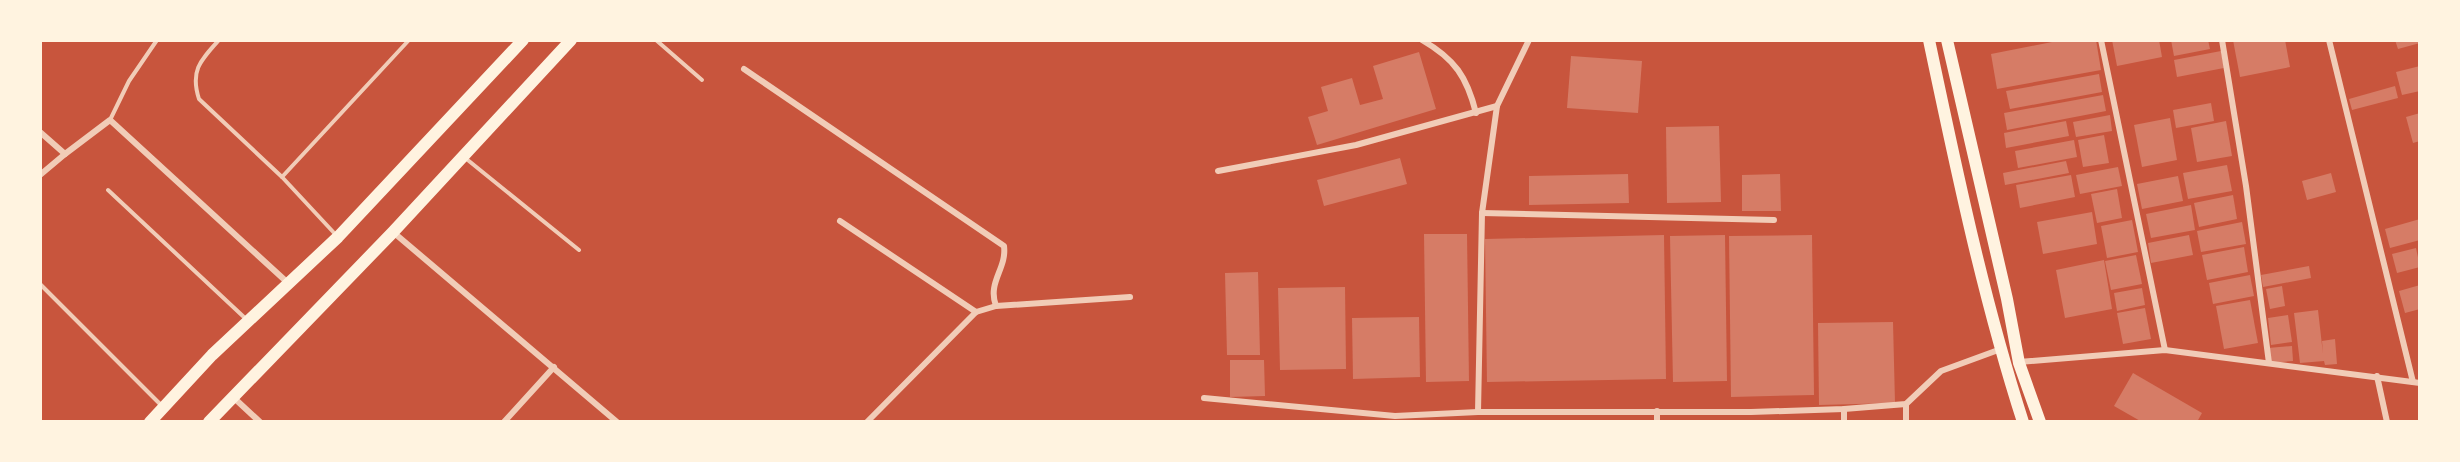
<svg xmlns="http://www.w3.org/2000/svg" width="2460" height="462" font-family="'Fira Sans Condensed',sans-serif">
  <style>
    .building { fill: #d67c66 }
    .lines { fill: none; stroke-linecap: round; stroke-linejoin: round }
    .service { stroke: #f1ccb7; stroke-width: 4 }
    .minor { stroke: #f1ccb7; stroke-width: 6 }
    .primary { stroke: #fff3e0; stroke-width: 12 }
    .trunk { stroke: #fff3e0; stroke-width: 12 }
  </style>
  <rect width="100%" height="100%" fill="#c8553d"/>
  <g class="building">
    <path d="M2062 40H2096L2101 70 1997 89 1991 54Z"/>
    <path d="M2112 40H2159L2162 57 2117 66Z"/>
    <path d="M2171 40H2208L2210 49 2174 56Z"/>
    <path d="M2233 40H2285L2290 67 2240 77Z"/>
    <path d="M2395 40H2420V43L2398 49Z"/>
    <path d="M2221 51 2224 68 2177 77 2174 60Z"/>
    <path d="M1419 52 1436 109 1317 145 1308 117 1328 111 1321 87 1352 78 1360 105 1383 99 1373 66Z"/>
    <path d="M1571 56 1642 61 1638 113 1567 108Z"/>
    <path d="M2420 66V91L2402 95 2396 72Z"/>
    <path d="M2099 74 2102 92 2010 109 2006 91Z"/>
    <path d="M2395 86 2398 98 2352 110 2349 99Z"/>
    <path d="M2103 95 2106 111 2007 130 2004 113Z"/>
    <path d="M2211 103 2214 121 2176 128 2173 110Z"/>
    <path d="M2420 113V141L2413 143 2406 117Z"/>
    <path d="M2110 115 2112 131 2076 137 2073 122Z"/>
    <path d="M2170 118 2177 160 2142 167 2134 125Z"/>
    <path d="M2066 121 2069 136 2006 148 2004 133Z"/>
    <path d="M2226 121 2232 156 2197 162 2191 128Z"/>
    <path d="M1719 126 1721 202 1667 203 1666 127Z"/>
    <path d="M2104 135 2109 163 2083 167 2078 140Z"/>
    <path d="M2074 140 2077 157 2018 168 2015 151Z"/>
    <path d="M1400 158 1407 184 1324 206 1317 180Z"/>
    <path d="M2066 161 2069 173 2005 185 2003 173Z"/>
    <path d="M2227 165 2232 191 2188 199 2183 173Z"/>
    <path d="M2118 167 2122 186 2080 194 2076 175Z"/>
    <path d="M2331 173 2336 192 2307 200 2302 181Z"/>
    <path d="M1628 174 1629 203 1529 205V176Z"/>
    <path d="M1780 174 1781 211H1742V175Z"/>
    <path d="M2071 175 2075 197 2020 208 2016 185Z"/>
    <path d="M2178 176 2183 201 2142 209 2137 184Z"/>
    <path d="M2117 189 2122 218 2097 223 2091 194Z"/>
    <path d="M2233 195 2237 219 2199 227 2194 203Z"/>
    <path d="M2191 205 2195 230 2151 238 2146 214Z"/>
    <path d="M2092 212 2097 244 2043 254 2037 222Z"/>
    <path d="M2420 219V240L2390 248 2385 229Z"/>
    <path d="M2132 220 2138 252 2107 258 2101 226Z"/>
    <path d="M2242 222 2246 244 2201 252 2197 231Z"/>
    <path d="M1424 234H1467L1469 381 1426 382Z"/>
    <path d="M1664 235 1666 379 1487 382 1485 239Z"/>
    <path d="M1725 235 1727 381 1673 382 1670 236Z"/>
    <path d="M1812 235 1814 395 1731 397 1729 236Z"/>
    <path d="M2189 235 2193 255 2151 263 2148 243Z"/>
    <path d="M2244 247 2248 272 2207 280 2202 255Z"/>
    <path d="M2416 248 2420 267 2397 273 2392 254Z"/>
    <path d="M2136 255 2142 284 2111 290 2105 261Z"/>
    <path d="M2104 260 2112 309 2065 318 2056 270Z"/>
    <path d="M2309 266 2311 278 2263 287 2261 275Z"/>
    <path d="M1258 272 1260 355H1227L1225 273Z"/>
    <path d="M2250 275 2254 296 2213 304 2209 283Z"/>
    <path d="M2420 285V309L2405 313 2399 291Z"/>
    <path d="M2282 286 2285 306 2270 309 2266 289Z"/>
    <path d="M1345 287 1346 369 1280 370 1278 288Z"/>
    <path d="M2142 288 2145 305 2117 311 2114 293Z"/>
    <path d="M2250 300 2258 343 2224 349 2216 306Z"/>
    <path d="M2145 308 2151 339 2123 344 2117 313Z"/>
    <path d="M2318 310 2323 354 2322 341 2335 339 2337 364 2325 365 2324 361 2300 363 2294 313Z"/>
    <path d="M2288 315 2292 342 2271 345 2268 318Z"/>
    <path d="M1419 317 1420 377 1353 379 1352 318Z"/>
    <path d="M1893 322 1895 403 1819 405 1818 323Z"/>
    <path d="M2292 346 2293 361 2269 363 2268 348Z"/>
    <path d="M1230 360H1264L1265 396 1230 397Z"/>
    <path d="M2133 373 2202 413 2197 422H2142L2114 406Z"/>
  </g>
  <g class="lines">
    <g class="service">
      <path d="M219 40C200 61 190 71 199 99L282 177 336 235"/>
      <path d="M656 40 702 80"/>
      <path d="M110 120 129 81 157 40"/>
      <path d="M464 157 579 250"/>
      <path d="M282 177 409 40"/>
      <path d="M108 190 246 319"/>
      <path d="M40 284 161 405"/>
    </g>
    <g class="minor">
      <path d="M1422 40C1455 59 1467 77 1476 113"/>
      <path d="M2101 40 2165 350"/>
      <path d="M2222 40 2246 186 2269 363"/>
      <path d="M2329 40 2413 382"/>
      <path d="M744 69 1004 246C1007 269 987 282 996 306"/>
      <path d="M40 132 65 154"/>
      <path d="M1218 171 1356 145 1497 106"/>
      <path d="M40 175 65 154 110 120 288 283"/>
      <path d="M1482 213 1774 220"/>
      <path d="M840 221 976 312"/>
      <path d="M393 232 617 422"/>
      <path d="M2019 362 2165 350 2420 383"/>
      <path d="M2377 376 2387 422"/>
      <path d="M233 397 260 422"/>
      <path d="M1204 398 1395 416 1478 412H1751L1844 409 1906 404 1941 371 2001 349"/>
      <path d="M1906 404V422"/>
      <path d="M1844 409V422"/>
      <path d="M1657 411V422"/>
      <path d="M1478 412 1482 213 1497 106 1529 40"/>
      <path d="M504 422 554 367"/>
      <path d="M867 422 976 312 996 306 1130 297"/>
    </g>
    <g class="primary">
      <path d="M1929 40C1956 168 1983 298 2023 422"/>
      <path d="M1947 40 2007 299 2019 363 2040 422"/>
    </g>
    <g class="trunk">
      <path d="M150 422 212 355 338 237 523 40"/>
      <path d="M209 422 393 232 571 40"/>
    </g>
  </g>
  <rect width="2460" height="462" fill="none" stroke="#fff3e0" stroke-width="84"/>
</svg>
